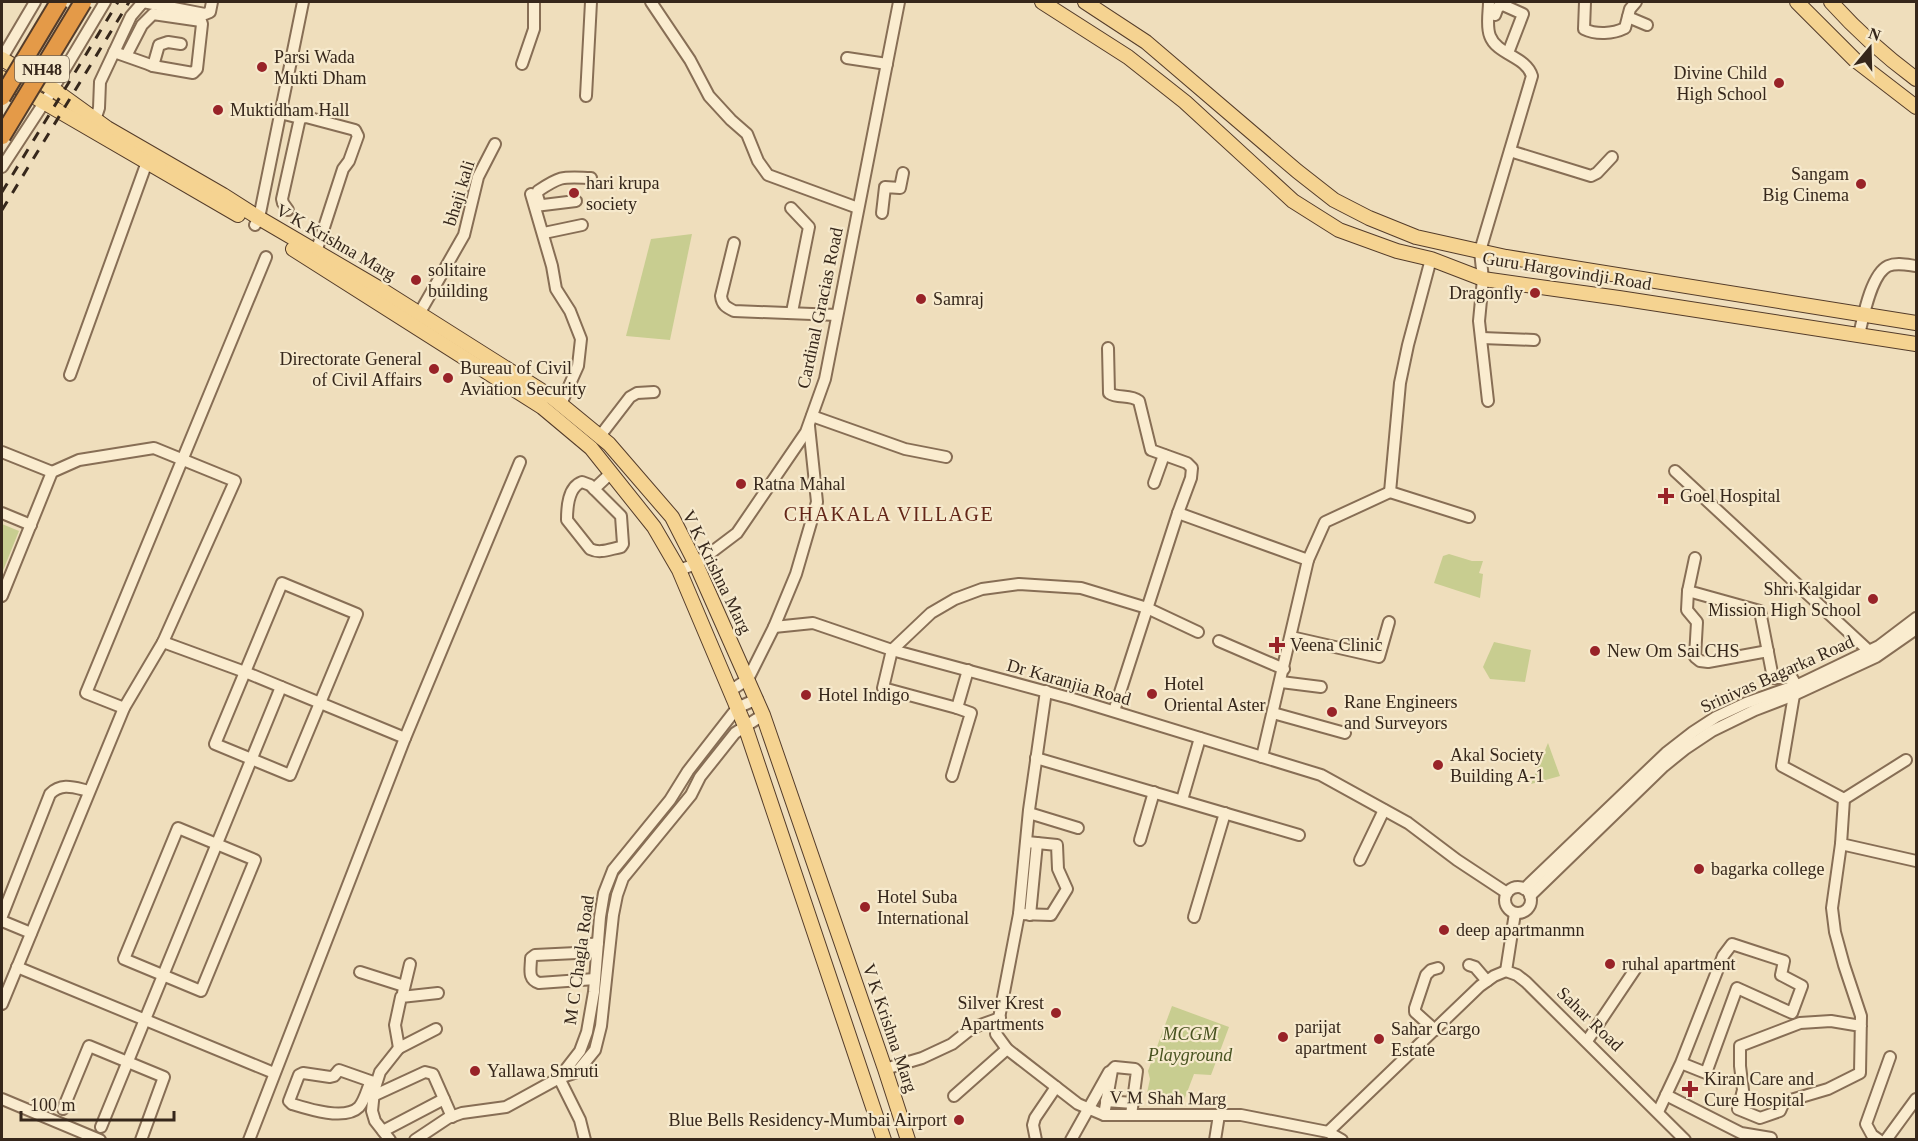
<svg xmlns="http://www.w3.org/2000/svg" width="1918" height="1141" font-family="'Times New Roman',serif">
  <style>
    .green { fill: #c8cd90 }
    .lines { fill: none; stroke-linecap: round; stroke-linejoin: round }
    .minor-casing { stroke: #876e55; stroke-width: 14 }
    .major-casing { stroke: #543c2a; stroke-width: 16 }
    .minor { stroke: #faeccf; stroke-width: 10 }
    .major { stroke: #f5d391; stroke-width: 14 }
    .rail { stroke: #36271b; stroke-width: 3; stroke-dasharray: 10 10; stroke-linecap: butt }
    .highway-bridge-casing { stroke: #543c2a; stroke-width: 20; stroke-linecap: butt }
    .highway-bridge { stroke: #e49a48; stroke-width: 16 }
    .poi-dot { fill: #982328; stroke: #f6e9cc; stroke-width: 2 }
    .labels { text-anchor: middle; stroke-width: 4.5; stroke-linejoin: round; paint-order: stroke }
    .shield { fill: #f6e9cc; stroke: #706150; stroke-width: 1.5 }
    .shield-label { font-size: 16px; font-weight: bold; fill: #36271b }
    .poi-label { font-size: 18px; fill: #36271b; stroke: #f6e9cc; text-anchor: start }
    .street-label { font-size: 18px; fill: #36271b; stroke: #f6e9cc }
    .park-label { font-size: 18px; font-style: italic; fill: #485320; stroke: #f6e9cc }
    .neighbourhood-label { font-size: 20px; letter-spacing: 1.5px; fill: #642618; stroke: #f6e9cc }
  </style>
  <rect width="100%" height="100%" fill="#efdebc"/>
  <g class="green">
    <path d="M692 234 670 340 626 336 651 239Z"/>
    <path d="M2 524 19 531 2 573Z"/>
    <path d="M1449 554 1472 561H1483L1479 573 1483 574 1480 598 1434 583 1443 556Z"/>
    <path d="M1494 642 1531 650 1525 682 1490 679 1483 667Z"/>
    <path d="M1548 743 1560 776 1531 784Z"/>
    <path d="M1172 1006 1229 1027 1211 1075 1194 1074 1183 1103 1155 1101 1147 1093 1150 1079 1148 1071Z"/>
  </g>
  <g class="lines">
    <g class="minor-casing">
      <g id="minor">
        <path d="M143 2 205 14 210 12 212 2"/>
        <path d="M651 2 690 60 709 96 731 120 747 134 758 161 768 175 858 208"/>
        <path d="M1585 2 1584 29C1596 35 1613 34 1625 28L1630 9 1636 2"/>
        <path d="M1489 13 1495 15 1498 7 1503 5 1523 14 1508 53"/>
        <path d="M1628 17 1647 25"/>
        <path d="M114 52 148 64 153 66 193 73 197 69 202 24 201 21 153 14 142 25 126 56"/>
        <path d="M2 58 35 2"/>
        <path d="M847 58 887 64"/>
        <path d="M522 64 534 29V2"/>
        <path d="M153 66 159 45 168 42 181 44"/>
        <path d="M586 96 591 2"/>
        <path d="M280 113 300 118 282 199 283 203 288 210"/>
        <path d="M300 118 306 117 355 130 358 136 349 161 343 169 316 252"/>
        <path d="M95 120 99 108 100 82 131 16 143 2"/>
        <path d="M1510 151 1591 176 1597 173 1612 157"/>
        <path d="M2 167 53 89 105 2"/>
        <path d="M531 194 552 266 556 289 570 311 581 339 578 366 561 404"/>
        <path d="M540 205 537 195 538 191C562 175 563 177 591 178"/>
        <path d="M535 206 576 201"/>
        <path d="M791 208 809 227 792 312"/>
        <path d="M882 213 885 187 900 188 903 173"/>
        <path d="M255 225 259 218 303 2"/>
        <path d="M544 233 582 225"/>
        <path d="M734 243 721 296C722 305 726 307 734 311L837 315"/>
        <path d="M1431 259 1408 345 1400 383 1390 492 1469 517"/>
        <path d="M419 314 464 235 478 177 495 144"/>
        <path d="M1859 335C1863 318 1871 274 1888 266 1897 262 1908 265 1916 266"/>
        <path d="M1482 338 1534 340"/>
        <path d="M1108 348 1109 393C1118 399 1130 394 1139 401L1151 450 1187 463 1192 468 1191 478 1178 513"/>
        <path d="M70 375 147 162"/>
        <path d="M1488 401 1479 321 1483 279 1480 251 1532 76C1526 56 1497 55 1490 36 1486 26 1489 12 1489 2"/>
        <path d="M812 416 905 449 946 457"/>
        <path d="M600 436 630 397 637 393 654 392"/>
        <path d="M2 452 52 472"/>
        <path d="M1675 471 1869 651"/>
        <path d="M582 482 590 485 621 516 623 544 621 547C610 549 600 554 590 549L567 520C567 507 568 487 582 482Z"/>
        <path d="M1154 483 1164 455"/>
        <path d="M594 489 611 473"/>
        <path d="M2 513 31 525"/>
        <path d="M1695 558 1688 591 1760 611 1773 678H1792L1796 685"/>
        <path d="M679 570 696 564 737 533 806 432 825 379 899 2"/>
        <path d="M282 583 357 614 290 775 215 744Z"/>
        <path d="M1688 591 1687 610 1697 622 1695 657 1700 661 1708 662 1768 651"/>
        <path d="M2 596 52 472 79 460 154 448 235 481 163 642 124 708 2 1004"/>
        <path d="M774 627 813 623 892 650 1073 699 1321 775 1408 823 1457 860 1507 893"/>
        <path d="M1291 637 1379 657 1389 622"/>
        <path d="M1219 641 1284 669"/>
        <path d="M163 642 245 672 405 738"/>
        <path d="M968 670 957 708 883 688 892 650 931 613 955 599 982 589 1019 584 1081 588 1147 608 1198 632"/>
        <path d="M1281 682 1321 687"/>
        <path d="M730 691 748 679 774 627 796 574 817 502 809 426"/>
        <path d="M1046 691 1029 810 1019 914 996 1034 1007 1049 1078 1104 1104 1115H1241L1328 1132 1480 986 1494 976 1506 971"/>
        <path d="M1794 695 1782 766 1844 799 1841 844 1916 861"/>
        <path d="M124 708 86 693 266 257"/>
        <path d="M1114 711 1178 513 1308 560"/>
        <path d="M1273 713 1345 733"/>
        <path d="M1262 757 1308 560 1325 522 1390 492"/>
        <path d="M1036 758 1299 835"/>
        <path d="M952 776 971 713 957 708"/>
        <path d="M1844 799 1906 760"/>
        <path d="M1182 800 1200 738"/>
        <path d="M1029 813 1078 828"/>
        <path d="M178 828 255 860 201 991 124 959Z"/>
        <path d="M1140 840 1154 792"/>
        <path d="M1841 844 1832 908 1835 932 1844 965 1861 1016 1860 1073 1828 1089 1784 1102 1780 1111 1760 1118 1738 1109 1743 1090 1740 1066V1046L1800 1023 1831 1021 1861 1026"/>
        <path d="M1360 860 1384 810"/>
        <circle cx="1518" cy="900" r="13"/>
        <path d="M1524 889 1666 753 1693 732 1716 717 1746 703 1800 684 1879 646 1916 618"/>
        <path d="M1530 896 1664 766 1685 749 1712 731 1755 710 1794 695 1876 657 1916 629"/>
        <path d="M1515 913 1506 971 1517 975 1526 982 1685 1140"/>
        <path d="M1019 914 1051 915 1067 889 1058 869 1057 845 1027 842"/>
        <path d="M1030 915 1037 843"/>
        <path d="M2 916 50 794C62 782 75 788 89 791"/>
        <path d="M1194 917 1225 813"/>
        <path d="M2 921 31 933"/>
        <path d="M585 945 598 943"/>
        <path d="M1469 965 1475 967 1487 981"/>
        <path d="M17 967 274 1073"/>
        <path d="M360 972 404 986"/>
        <path d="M595 979 539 983C527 979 531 969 531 958L535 955 597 952"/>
        <path d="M403 993 410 964"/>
        <path d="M436 1029 399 1048 395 1025 401 997 438 993"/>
        <path d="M1435 1030 1415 1012V1008L1426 975 1431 970 1438 968"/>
        <path d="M1587 1041 1638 965"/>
        <path d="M885 1069 922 1058 952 1044 972 1028 1000 1018"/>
        <path d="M559 1078 577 1072 595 1050 601 1026 613 915 617 895 623 878 691 795 700 777 735 733 763 715"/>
        <path d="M559 1078 580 1120 585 1140"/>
        <path d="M371 1081C367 1089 365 1100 359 1107 345 1121 308 1109 292 1104L289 1101 299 1075 303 1073 330 1077 334 1076 339 1070 376 1083"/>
        <path d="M1666 1095 1741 1133 1771 1138"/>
        <path d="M373 1096 425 1072 433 1074 452 1117"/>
        <path d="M954 1096 1007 1049"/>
        <path d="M2 1099 100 1140"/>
        <path d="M1106 1101 1133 1103"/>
        <path d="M63 1109 89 1046 164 1077 141 1140"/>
        <path d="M1658 1112 1681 1063 1706 1073 1737 988 1792 1013 1802 986 1781 975 1784 961 1732 944 1723 956 1681 1063"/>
        <path d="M1104 1115 1112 1070 1115 1067 1135 1069 1137 1071 1131 1115"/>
        <path d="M101 1127 281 687"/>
        <path d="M383 1131 444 1099"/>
        <path d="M1328 1132 1342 1140"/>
        <path d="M249 1140 405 738 520 462"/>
        <path d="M390 1140 375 1121 372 1111 374 1091 380 1072 399 1048"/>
        <path d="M415 1140 448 1118 462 1113 506 1107 559 1078 580 1051 587 1032 594 992 600 917 604 893 613 870 670 800 688 771 737 708 757 699"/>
        <path d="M1036 1140 1033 1125 1035 1118 1056 1087"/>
        <path d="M1071 1140 1109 1072"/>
        <path d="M1215 1140 1219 1115"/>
        <path d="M1879 1140 1872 1135 1866 1124 1890 1057"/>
        <path d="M1886 1140 1916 1099"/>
      </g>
    </g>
    <g class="major-casing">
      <g id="major">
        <path d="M1042 2 1128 57 1185 102 1293 201 1339 230 1397 251 1431 259 1483 279 1619 298 1916 344"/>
        <path d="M1085 2 1146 42 1297 171 1334 200 1369 218 1416 237 1506 257 1916 323"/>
        <path d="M1797 2 1855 60 1916 107"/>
        <path d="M1831 2C1857 31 1885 56 1916 79"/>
        <path d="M2 59 53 89 107 128 223 195 259 218 382 290 553 398 609 444 672 517 696 564 763 715 885 1069 908 1140"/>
        <path d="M2 78 238 215"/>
        <path d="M293 249 542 407 591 448 654 527 679 570 745 726 884 1140"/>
      </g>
    </g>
    <use href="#minor" class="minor"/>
    <use href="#major" class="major"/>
    <g class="rail">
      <path d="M2 192 118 2"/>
      <path d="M2 210 129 2"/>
    </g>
    <g class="highway-bridge-casing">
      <g id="highway-bridge">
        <path d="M2 97 59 2"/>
        <path d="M2 136 83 2"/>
      </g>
    </g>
    <use href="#highway-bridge" class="highway-bridge"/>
  </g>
  <g class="poi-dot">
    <circle cx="262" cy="67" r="6"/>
    <circle cx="1779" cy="83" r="6"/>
    <circle cx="218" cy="110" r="6"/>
    <circle cx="1861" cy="184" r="6"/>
    <circle cx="574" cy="193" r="6"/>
    <circle cx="416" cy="280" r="6"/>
    <circle cx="1535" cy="293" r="6"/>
    <circle cx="921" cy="299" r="6"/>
    <circle cx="434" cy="369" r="6"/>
    <circle cx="448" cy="378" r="6"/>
    <circle cx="741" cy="484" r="6"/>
    <path d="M1663 487h6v6h6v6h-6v6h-6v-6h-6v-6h6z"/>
    <circle cx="1873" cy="599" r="6"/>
    <path d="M1274 636h6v6h6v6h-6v6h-6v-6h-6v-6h6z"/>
    <circle cx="1595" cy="651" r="6"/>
    <circle cx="1152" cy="694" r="6"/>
    <circle cx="806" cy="695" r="6"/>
    <circle cx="1332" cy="712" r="6"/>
    <circle cx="1438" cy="765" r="6"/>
    <circle cx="1699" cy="869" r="6"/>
    <circle cx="865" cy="907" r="6"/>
    <circle cx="1444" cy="930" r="6"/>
    <circle cx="1610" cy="964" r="6"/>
    <circle cx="1056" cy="1013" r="6"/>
    <circle cx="1283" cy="1037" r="6"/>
    <circle cx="1379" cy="1039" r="6"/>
    <circle cx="475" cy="1071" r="6"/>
    <path d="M1687 1080h6v6h6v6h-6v6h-6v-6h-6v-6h6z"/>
    <circle cx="959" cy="1120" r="6"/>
  </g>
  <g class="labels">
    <rect class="shield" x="15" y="56" width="54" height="26" rx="4.5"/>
    <g class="shield-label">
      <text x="42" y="75">NH48</text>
    </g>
    <g class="poi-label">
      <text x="274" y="63">Parsi Wada<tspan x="274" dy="21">Mukti Dham</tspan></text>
      <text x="1767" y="79" text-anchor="end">Divine Child<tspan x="1767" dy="21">High School</tspan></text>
      <text x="230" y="116">Muktidham Hall</text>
      <text x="1849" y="180" text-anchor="end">Sangam<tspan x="1849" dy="21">Big Cinema</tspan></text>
      <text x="586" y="189">hari krupa<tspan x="586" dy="21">society</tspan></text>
      <text x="428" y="276">solitaire<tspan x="428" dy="21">building</tspan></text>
      <text x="1523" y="299" text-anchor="end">Dragonfly</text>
      <text x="933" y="305">Samraj</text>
      <text x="422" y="365" text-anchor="end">Directorate General<tspan x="422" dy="21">of Civil Affairs</tspan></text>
      <text x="460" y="374">Bureau of Civil<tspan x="460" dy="21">Aviation Security</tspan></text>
      <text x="753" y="490">Ratna Mahal</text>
      <text x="1680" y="502">Goel Hospital</text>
      <text x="1861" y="595" text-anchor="end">Shri Kalgidar<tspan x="1861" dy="21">Mission High School</tspan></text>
      <text x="1290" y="651">Veena Clinic</text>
      <text x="1607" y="657">New Om Sai CHS</text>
      <text x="1164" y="690">Hotel<tspan x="1164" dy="21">Oriental Aster</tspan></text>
      <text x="818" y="701">Hotel Indigo</text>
      <text x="1344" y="708">Rane Engineers<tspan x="1344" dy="21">and Surveyors</tspan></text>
      <text x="1450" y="761">Akal Society<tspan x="1450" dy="21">Building A-1</tspan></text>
      <text x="1711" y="875">bagarka college</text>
      <text x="877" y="903">Hotel Suba<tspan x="877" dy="21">International</tspan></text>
      <text x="1456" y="936">deep apartmanmn</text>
      <text x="1622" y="970">ruhal apartment</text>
      <text x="1044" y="1009" text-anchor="end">Silver Krest<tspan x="1044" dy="21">Apartments</tspan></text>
      <text x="1295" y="1033">parijat<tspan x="1295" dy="21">apartment</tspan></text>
      <text x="1391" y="1035">Sahar Cargo<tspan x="1391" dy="21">Estate</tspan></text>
      <text x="487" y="1077">Yallawa Smruti</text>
      <text x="1704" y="1085">Kiran Care and<tspan x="1704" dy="21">Cure Hospital</tspan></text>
      <text x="947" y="1126" text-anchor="end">Blue Bells Residency-Mumbai Airport</text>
    </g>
    <g class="street-label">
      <text transform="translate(459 193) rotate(-73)" y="6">bhaji kali</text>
      <text transform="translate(336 242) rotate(30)" y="6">V K Krishna Marg</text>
      <text transform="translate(1567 271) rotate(9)" y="6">Guru Hargovindji Road</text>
      <text transform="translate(820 308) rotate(-78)" y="6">Cardinal Gracias Road</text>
      <text transform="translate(717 572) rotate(64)" y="6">V K Krishna Marg</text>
      <text transform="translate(1777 674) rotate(-24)" y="6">Srinivas Bagarka Road</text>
      <text transform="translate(1069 682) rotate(16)" y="6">Dr Karanjia Road</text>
      <text transform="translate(579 960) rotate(-82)" y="6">M C Chagla Road</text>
      <text transform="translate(1590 1019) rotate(44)" y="6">Sahar Road</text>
      <text transform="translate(890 1028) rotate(71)" y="6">V K Krishna Marg</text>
      <text transform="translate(1168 1098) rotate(1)" y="6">V M Shah Marg</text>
    </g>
    <g class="park-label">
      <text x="1190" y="1040">MCGM<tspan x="1190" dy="21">Playground</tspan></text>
    </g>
    <g class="neighbourhood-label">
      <text x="889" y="521">CHAKALA VILLAGE</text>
    </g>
  </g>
  <rect width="1918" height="1141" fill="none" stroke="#36271b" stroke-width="6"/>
  <g transform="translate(1870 48) rotate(19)" stroke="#f6e9cc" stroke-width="4.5" paint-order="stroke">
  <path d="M0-4.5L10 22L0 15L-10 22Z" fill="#36271b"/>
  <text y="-9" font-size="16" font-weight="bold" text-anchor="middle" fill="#36271b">N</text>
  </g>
  <path d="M21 1111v9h153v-9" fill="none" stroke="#36271b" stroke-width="3"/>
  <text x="30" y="1111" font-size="18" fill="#36271b" stroke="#f6e9cc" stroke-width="4.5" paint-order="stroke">100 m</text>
</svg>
